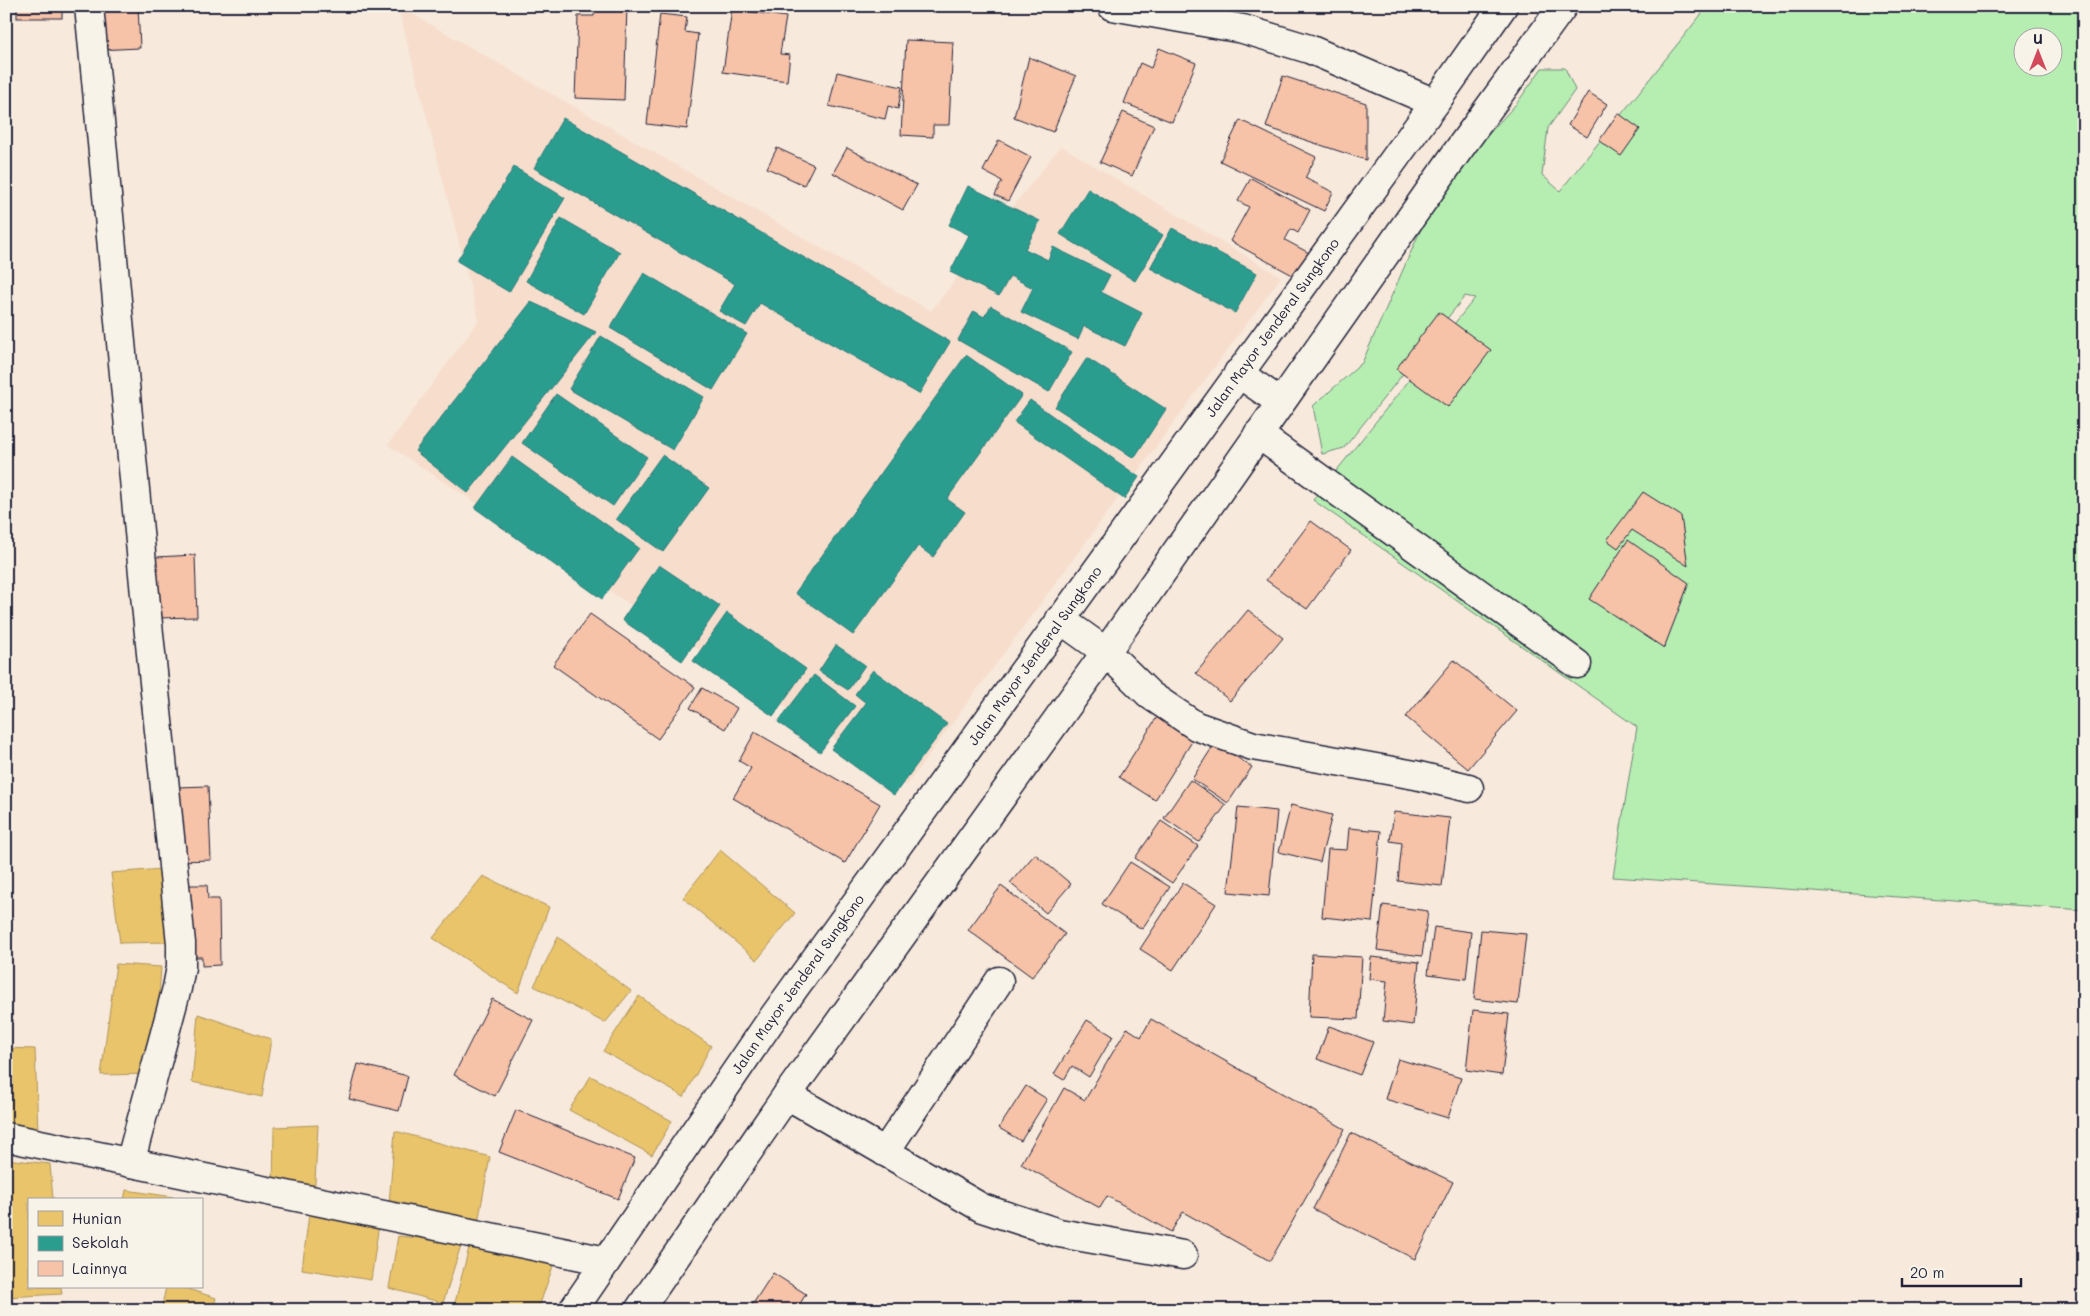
<svg xmlns="http://www.w3.org/2000/svg" width="2090" height="1316" font-family="Mali,sans-serif">
  <style>
    .built { fill: #f7ddcc }
    .green { fill: #b6eeb2; stroke: #6c8876; fill-rule: evenodd }
    .homes { fill: #e9c46a; stroke: #ad935c }
    .schools { fill: #2a9d8f; stroke: #287876 }
    .building { fill: #f6c2a8; stroke: #22223b }
    .lines { fill: none; stroke-linecap: round; stroke-linejoin: round }
    .minor-casing { stroke: #22223b; stroke-width: 31 }
    .major-casing { stroke: #22223b; stroke-width: 31 }
    .minor { stroke: #f7f3e8; stroke-width: 28 }
    .major { stroke: #f7f3e8; stroke-width: 28 }
    .labels { text-anchor: middle; stroke-width: 5; stroke-linejoin: round; paint-order: stroke }
    .street-label { font-size: 14px; fill: #22223b; stroke: #f7f3e8 }
  </style>
  <rect width="100%" height="100%" fill="#f7e9db"/>
  <filter id="ink" filterUnits="userSpaceOnUse"><feTurbulence type="fractalNoise" baseFrequency=".02" numOctaves="2"/><feDisplacementMap in="SourceGraphic" scale="10" xChannelSelector="R" yChannelSelector="G"/><feConvolveMatrix kernelMatrix="1 2 1 2 8 2 1 2 1" color-interpolation-filters="sRGB"/></filter>
  <g filter="url(#ink)">
    <path class="built" d="M398 6 931 311 1061 146 1281 277 906 786 388 445 479 320Z"/>
    <path class="green" d="M1708 6H2084V910L1613 877 1637 727 1313 500 1475 298 1465 296 1344 448 1322 454 1313 406 1362 363 1421 229 1452 182 1486 137 1517 103 1542 68H1565L1575 90 1548 128 1542 175 1560 191ZM2022 38H2052V68H2022Z"/>
    <g class="homes">
      <path d="M720 850 795 913 757 960 683 898Z"/>
      <path d="M162 869 171 942 120 943 111 873Z"/>
      <path d="M483 876 549 907 518 993 433 938Z"/>
      <path d="M558 937 631 991 605 1023 534 986Z"/>
      <path d="M116 964 161 967 154 1074 101 1075Z"/>
      <path d="M639 996 711 1046 684 1097 603 1051Z"/>
      <path d="M198 1014 271 1039 262 1097 192 1082Z"/>
      <path d="M6 1048 35 1049 38 1132 6 1134Z"/>
      <path d="M591 1076 672 1121 652 1155 569 1110Z"/>
      <path d="M318 1125 314 1201 273 1193 274 1127Z"/>
      <path d="M395 1131 490 1157 476 1234 388 1216Z"/>
      <path d="M6 1159 50 1164 53 1200H29V1287H61L62 1294 6 1297Z"/>
      <path d="M126 1190 173 1197V1200H124Z"/>
      <path d="M309 1214 379 1224 371 1280 302 1269Z"/>
      <path d="M398 1236 462 1242 443 1303 389 1288Z"/>
      <path d="M469 1248 554 1263 538 1310H453Z"/>
      <path d="M166 1287H182L216 1298 213 1310H161Z"/>
      <rect x="6" y="1305" width="59" height="5"/>
    </g>
    <g class="schools">
      <path d="M563 118 950 342 919 394 760 303 746 326 719 311 735 284 534 168Z"/>
      <path d="M514 167 565 198 509 292 457 261Z"/>
      <path d="M968 186 1040 221 1025 249 1048 260 1053 247 1110 275 1101 292 1142 313 1125 346 1084 326 1078 339 1021 312 1033 288 1010 276 999 296 950 272 969 235 949 225Z"/>
      <path d="M1088 189 1163 235 1135 281 1060 234Z"/>
      <path d="M561 218 620 252 584 314 526 281Z"/>
      <path d="M1172 228 1257 273 1235 313 1150 268Z"/>
      <path d="M644 273 747 334 713 390 610 328Z"/>
      <path d="M531 302 596 332 468 493 415 451Z"/>
      <path d="M991 306 1072 352 1049 392 958 340 974 311 984 317Z"/>
      <path d="M601 336 704 397 673 450 569 389Z"/>
      <path d="M966 355 1022 395 947 499 965 512 933 557 918 546 853 635 795 593Z"/>
      <path d="M1087 358 1166 409 1134 458 1055 407Z"/>
      <path d="M556 394 647 457 613 506 522 443Z"/>
      <path d="M1030 400 1139 477 1124 499 1014 422Z"/>
      <path d="M662 455 709 488 663 552 616 519Z"/>
      <path d="M512 457 639 548 602 599 475 508Z"/>
      <path d="M659 565 720 606 682 661 622 620Z"/>
      <path d="M727 613 806 669 773 716 693 661Z"/>
      <path d="M836 645 865 665 848 690 819 671Z"/>
      <path d="M873 670 947 724 894 795 831 749 866 703 855 694Z"/>
      <path d="M814 675 855 706 820 752 778 722Z"/>
    </g>
    <g class="building">
      <rect x="17" y="6" width="45" height="12"/>
      <path d="M95 6H138L140 48 97 50Z"/>
      <path d="M595 6H627L624 100 575 98 578 16H594Z"/>
      <path d="M732 9 786 17 780 54 790 55 787 81 723 72Z"/>
      <path d="M660 14 687 17 685 32 698 34 687 129 647 124Z"/>
      <path d="M906 40 953 42 949 125H933V137L901 135Z"/>
      <path d="M1159 48 1196 63 1172 122 1124 103 1140 63 1151 68Z"/>
      <path d="M1029 57 1076 76 1053 132 1014 117Z"/>
      <path d="M837 72 902 87 898 109 888 106 885 119 829 106Z"/>
      <path d="M1283 76 1366 103V160L1266 127Z"/>
      <path d="M1588 92 1607 104 1587 137 1568 125Z"/>
      <path d="M1123 112 1154 126 1132 176 1100 162Z"/>
      <path d="M1618 113 1640 129 1621 156 1599 141Z"/>
      <path d="M1240 120 1316 157 1305 178 1333 192 1324 211 1220 161Z"/>
      <path d="M999 140 1031 157 1008 201 995 195 1002 181 983 171Z"/>
      <path d="M777 148 814 165 804 185 767 168Z"/>
      <path d="M847 148 917 185 903 210 833 173Z"/>
      <path d="M1251 178 1310 210 1298 233 1291 229 1285 240 1311 254 1298 278 1230 241 1249 207 1238 201Z"/>
      <path d="M1439 312 1491 350 1448 407 1396 369Z"/>
      <path d="M1643 492 1681 516 1688 566 1632 530 1618 548 1607 540Z"/>
      <path d="M1311 521 1351 550 1307 609 1266 580Z"/>
      <path d="M1628 540 1689 583 1664 648 1589 599Z"/>
      <path d="M195 555 197 617 158 618 156 557Z"/>
      <path d="M1248 610 1283 638 1230 701 1196 673Z"/>
      <path d="M590 614 695 687 658 739 553 665Z"/>
      <path d="M1454 660 1517 711 1468 769 1406 717Z"/>
      <path d="M702 688 737 708 725 729 690 708Z"/>
      <path d="M1157 717 1193 740 1155 800 1119 777Z"/>
      <path d="M755 732 880 804 845 863 733 798 751 768 739 761Z"/>
      <path d="M1215 743 1252 767 1228 803 1192 779Z"/>
      <path d="M1190 780 1226 805 1199 842 1164 818Z"/>
      <path d="M208 786 211 860 179 861 177 787Z"/>
      <path d="M1291 805 1332 815 1320 862 1279 852Z"/>
      <path d="M1238 807 1277 811 1269 896 1228 892Z"/>
      <path d="M1394 812 1450 818 1442 886 1398 881 1402 843 1390 841Z"/>
      <path d="M1161 821 1198 846 1172 883 1135 858Z"/>
      <path d="M1349 828 1381 831 1372 922 1322 917 1328 849 1347 850Z"/>
      <path d="M1035 854 1071 884 1046 913 1010 883Z"/>
      <path d="M1130 862 1170 887 1142 929 1102 904Z"/>
      <path d="M1183 883 1216 904 1173 970 1140 949Z"/>
      <path d="M186 885H207L208 899H219L220 965 202 966V957H188Z"/>
      <path d="M1001 886 1065 934 1032 977 968 930Z"/>
      <path d="M1383 905 1428 911 1422 956 1377 950Z"/>
      <path d="M1434 927 1471 932 1466 979 1428 974Z"/>
      <path d="M1481 930 1526 934 1518 1004 1474 999Z"/>
      <path d="M1312 954 1362 957 1358 1019 1309 1017Z"/>
      <path d="M1371 957 1419 962 1413 1025 1383 1021 1387 981 1369 979Z"/>
      <path d="M492 999 533 1020 495 1096 454 1075Z"/>
      <path d="M1473 1010 1509 1014 1502 1075 1466 1070Z"/>
      <path d="M1151 1019 1345 1129 1270 1261 1183 1212 1171 1232 1107 1196 1100 1208 1021 1164 1064 1088 1085 1100 1127 1028 1141 1037Z"/>
      <path d="M1087 1020 1113 1036 1089 1077 1072 1066 1064 1080 1054 1074Z"/>
      <path d="M1329 1026 1373 1042 1360 1075 1317 1059Z"/>
      <path d="M1398 1059 1461 1078 1448 1118 1385 1099Z"/>
      <path d="M358 1064 408 1076 399 1111 349 1099Z"/>
      <path d="M1026 1086 1047 1099 1021 1141 999 1128Z"/>
      <path d="M516 1110 635 1158 618 1199 499 1152Z"/>
      <path d="M1351 1133 1453 1182 1415 1259 1313 1209Z"/>
      <path d="M773 1273 806 1294 796 1310H749Z"/>
    </g>
    <g class="lines">
      <g class="minor-casing">
        <g id="minor">
          <path d="M89 6 146 605 181 943V967L177 988 130 1163"/>
          <path d="M1112 6 1243 29 1309 49 1435 103"/>
          <path d="M1258 434 1577 664"/>
          <path d="M1060 619 1106 652 1150 695 1196 726 1253 746 1415 775 1469 788"/>
          <path d="M787 1095 982 1208 1059 1233 1183 1255"/>
          <path d="M6 1137 606 1261"/>
          <path d="M885 1152 999 981"/>
        </g>
      </g>
      <g class="major-casing">
        <g id="major">
          <path d="M1238 373 1280 402"/>
          <path id="s1" d="M573 1310 769 1023 1435 103 1503 6"/>
          <path d="M639 1310 787 1095 1106 652 1457 152 1563 6"/>
        </g>
      </g>
      <use href="#minor" class="minor"/>
      <use href="#major" class="major"/>
    </g>
  </g>
  <g class="labels">
    <g class="street-label">
      <text dy="5" stroke="none"><textPath href="#s1" startOffset="1206">Jalan Mayor Jenderal Sungkono</textPath></text>
      <text dy="5" stroke="none"><textPath href="#s1" startOffset="801">Jalan Mayor Jenderal Sungkono</textPath></text>
      <text dy="5" stroke="none"><textPath href="#s1" startOffset="396">Jalan Mayor Jenderal Sungkono</textPath></text>
    </g>
  </g>
  <rect width="2090" height="1316" fill="none" stroke="#f7f3e8" stroke-width="25"/>
  <rect x="12" y="12" width="2065" height="1291" fill="none" stroke="#22223b" stroke-width="2" filter="url(#ink)"/>
  <rect x="28" y="1198" width="175" height="90" fill="#f7f3e8" stroke="#a29fa3"/>
  <rect x="38" y="1211" width="25" height="15" fill="#e9c46a" stroke="#a29fa3"/>
  <text x="72" y="1224" font-size="15" fill="#22223b">Hunian</text>
  <rect x="38" y="1236" width="25" height="15" fill="#2a9d8f" stroke="#a29fa3"/>
  <text x="72" y="1248" font-size="15" fill="#22223b">Sekolah</text>
  <rect x="38" y="1261" width="25" height="15" fill="#f6c2a8" stroke="#a29fa3"/>
  <text x="72" y="1274" font-size="15" fill="#22223b">Lainnya</text>
  <g transform="translate(2038 52)"><circle r="24" fill="#f7f3e8" stroke="#a29fa3"/>
  <path d="M0-4L9 19L0 12L-9 19Z" fill="#d1495b"/>
  <text y="-8" font-size="14" font-weight="bold" text-anchor="middle" fill="#22223b">U</text>
  </g>
  <path d="M1902 1278v8h119v-8" fill="none" stroke="#22223b" stroke-width="2.5"/>
  <text x="1910" y="1278" font-size="15" fill="#22223b" stroke="#f7f3e8" stroke-width="4" paint-order="stroke">20 m</text>
</svg>
